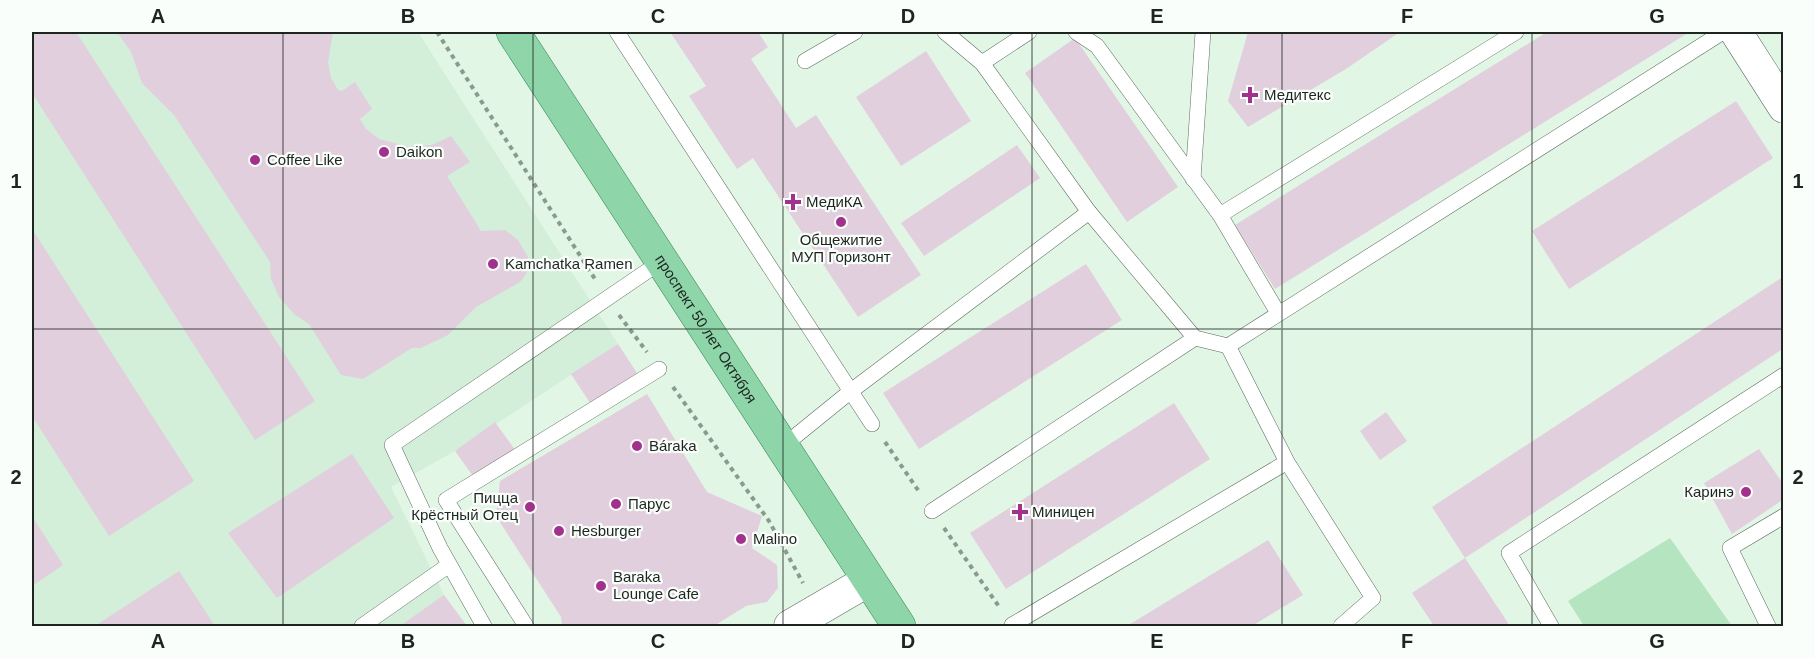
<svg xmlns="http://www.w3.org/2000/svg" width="1815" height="658" font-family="Helvetica,sans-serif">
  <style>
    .built { fill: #d3eed9 }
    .green { fill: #b4e5c0 }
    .building { fill: #e2cfdd }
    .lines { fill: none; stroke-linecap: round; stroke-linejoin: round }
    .lane-casing { stroke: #5b6c5f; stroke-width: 16 }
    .street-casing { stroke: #5b6c5f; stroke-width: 33 }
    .primary-casing { stroke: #368653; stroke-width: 34 }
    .path { stroke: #8b998e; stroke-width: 4; stroke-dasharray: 4.5 4.5; stroke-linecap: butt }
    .lane { stroke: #fff; stroke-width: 15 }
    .street { stroke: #fff; stroke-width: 32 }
    .primary { stroke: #8ed6a9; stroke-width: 33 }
    .grid { fill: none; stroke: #1e2520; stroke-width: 1.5; stroke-opacity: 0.55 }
    .poi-dot { fill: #a2318d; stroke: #fafefb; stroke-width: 2 }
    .labels { text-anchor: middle; stroke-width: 4.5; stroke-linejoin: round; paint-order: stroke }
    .poi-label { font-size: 15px; fill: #1e2520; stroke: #fafefb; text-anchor: start }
    .street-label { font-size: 15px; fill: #1e2520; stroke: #fafefb }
    .neatline { fill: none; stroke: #1e2520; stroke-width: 2 }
    .grid-label { font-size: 20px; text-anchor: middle; font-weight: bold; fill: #1e2520 }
  </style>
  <rect width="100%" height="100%" fill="#e2f6e6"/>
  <path class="built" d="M32 32H418L618 344 455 451 391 487 444 595 467 626H32Z"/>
  <path class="green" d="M1670 538 1732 626H1584L1568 601Z"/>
  <g class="building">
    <path d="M32 32H76L315 401 255 440 32 93Z"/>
    <path d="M117 32H333L328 62 331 78 338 90 342 91 355 82 372 109 360 119 366 129 379 139 409 147 432 145 451 136 470 162 447 176 481 231 505 230 518 240 528 257V270L524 277 520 282 476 307 448 335 421 348H412L363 379 341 375 309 324 294 314 279 297 271 279 270 262 174 115 142 83 131 52Z"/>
    <path d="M670 32H758L768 47 751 59 796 128 816 115 921 275 858 317 753 158 737 169 689 96 706 86Z"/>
    <path d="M1248 32H1400L1346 69 1248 127 1228 101Z"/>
    <path d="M1547 32 1688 33 1275 289 1235 225Z"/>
    <path d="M1075 38 1178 187 1127 222 1025 73Z"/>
    <path d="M926 51 971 121 901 166 856 97Z"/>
    <path d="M1736 101 1773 158 1569 289 1532 231Z"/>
    <path d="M1017 145 1040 178 924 256 901 223Z"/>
    <path d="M32 229 194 481 109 536 32 416Z"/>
    <path d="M1086 264 1122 320 919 449 883 393Z"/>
    <path d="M1784 276V348L1465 558 1432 507Z"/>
    <path d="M618 344 637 373 590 403 571 374Z"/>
    <path d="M647 394 707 492 762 516 752 548 777 565 778 588 767 602 746 606 714 626H562L561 617 496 516 500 481Z"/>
    <path d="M1174 403 1210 459 1006 589 970 533Z"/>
    <path d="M1386 412 1407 441 1380 460 1360 431Z"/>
    <path d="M495 422 516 451 475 479 455 451Z"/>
    <path d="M1759 449 1784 485V499L1732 534 1704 483Z"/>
    <path d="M352 454 394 518 277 598 228 533Z"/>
    <path d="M32 516 63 565 32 586Z"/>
    <path d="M1268 540 1303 595 1252 626H1127Z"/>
    <path d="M1465 558 1510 626H1434L1412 593Z"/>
    <path d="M179 571 215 626H95Z"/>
    <path d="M444 595 467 626H400Z"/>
  </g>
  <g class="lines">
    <g class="lane-casing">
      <g id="lane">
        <path d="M617 32 872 424"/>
        <path d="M945 32 982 63 1089 212"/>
        <path d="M1076 32 1097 46 1220 215 1278 313"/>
        <path d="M805 61 855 32"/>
        <path d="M982 63 1029 32"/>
        <path d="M1193 179 1203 32"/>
        <path d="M1220 215 1516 32"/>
        <path d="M1195 338 1228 346 1287 462 1373 598 1341 626"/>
        <path d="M1228 346 1723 32"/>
        <path d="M782 447 851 391 1089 212 1195 338 932 511"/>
        <path d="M1012 625 1287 462"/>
        <path d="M362 626 449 565"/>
        <path d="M484 626 440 548 392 445 662 261"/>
        <path d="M526 626 446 500 659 369"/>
        <path d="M1551 626 1509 553 1784 375"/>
        <path d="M1768 626 1730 548 1784 516"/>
      </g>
    </g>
    <g class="street-casing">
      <g id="street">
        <path d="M1736 32 1784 107"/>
        <path d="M790 626 869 580"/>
      </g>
    </g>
    <g class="primary-casing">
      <g id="primary">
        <path id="s1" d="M513 32 899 626"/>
      </g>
    </g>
    <g class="path">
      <path d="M437 32 595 279"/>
      <path d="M619 315 647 352"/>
      <path d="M673 387 769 521 803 583"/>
      <path d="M885 442 920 493"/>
      <path d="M944 528 1000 608"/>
    </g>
    <use href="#lane" class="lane"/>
    <use href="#street" class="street"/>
    <use href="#primary" class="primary"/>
  </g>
  <path class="grid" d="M283 32V626M533 32V626M783 32V626M1032 32V626M1282 32V626M1532 32V626M32 329H1784"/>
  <g class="poi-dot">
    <path d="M1247 86h6v6h6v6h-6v6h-6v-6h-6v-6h6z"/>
    <circle cx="384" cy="152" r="6"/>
    <circle cx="255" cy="160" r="6"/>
    <path d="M790 193h6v6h6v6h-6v6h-6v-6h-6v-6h6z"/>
    <circle cx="841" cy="222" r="6"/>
    <circle cx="493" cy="264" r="6"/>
    <circle cx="637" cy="446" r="6"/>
    <circle cx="1746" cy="492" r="6"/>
    <circle cx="616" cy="504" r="6"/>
    <circle cx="530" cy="507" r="6"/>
    <path d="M1017 503h6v6h6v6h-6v6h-6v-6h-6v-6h6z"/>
    <circle cx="559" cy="531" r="6"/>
    <circle cx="741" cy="539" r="6"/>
    <circle cx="601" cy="586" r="6"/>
  </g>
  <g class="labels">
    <g class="poi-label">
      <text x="1264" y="100">Медитекс</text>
      <text x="396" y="157">Daikon</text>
      <text x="267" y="165">Coffee Like</text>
      <text x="806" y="207">МедиКА</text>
      <text x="841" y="245" text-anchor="middle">Общежитие<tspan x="841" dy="17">МУП Горизонт</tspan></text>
      <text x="505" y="269">Kamchatka Ramen</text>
      <text x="649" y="451">Báraka</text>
      <text x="1734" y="497" text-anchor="end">Каринэ</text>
      <text x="518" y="503" text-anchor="end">Пицца<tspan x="518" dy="17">Крёстный Отец</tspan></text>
      <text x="628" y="509">Парус</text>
      <text x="1032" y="517">Миницен</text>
      <text x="571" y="536">Hesburger</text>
      <text x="753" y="544">Malino</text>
      <text x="613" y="582">Baraka<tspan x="613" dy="17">Lounge Cafe</tspan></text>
    </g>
    <g class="street-label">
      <text dy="5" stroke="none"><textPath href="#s1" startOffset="354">проспект 50 лет Октября</textPath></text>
    </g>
  </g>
  <rect width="1815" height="658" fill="none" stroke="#fafefb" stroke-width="66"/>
  <rect x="33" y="33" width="1749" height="592" class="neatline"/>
  <g class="grid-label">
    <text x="158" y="23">A</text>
    <text x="408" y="23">B</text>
    <text x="658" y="23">C</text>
    <text x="908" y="23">D</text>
    <text x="1157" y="23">E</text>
    <text x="1407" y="23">F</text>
    <text x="1657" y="23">G</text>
    <text x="16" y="188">1</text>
    <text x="1798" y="188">1</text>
    <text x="16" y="484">2</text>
    <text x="1798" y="484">2</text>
    <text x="158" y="648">A</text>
    <text x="408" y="648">B</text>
    <text x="658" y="648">C</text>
    <text x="908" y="648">D</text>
    <text x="1157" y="648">E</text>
    <text x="1407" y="648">F</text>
    <text x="1657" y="648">G</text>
  </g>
</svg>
